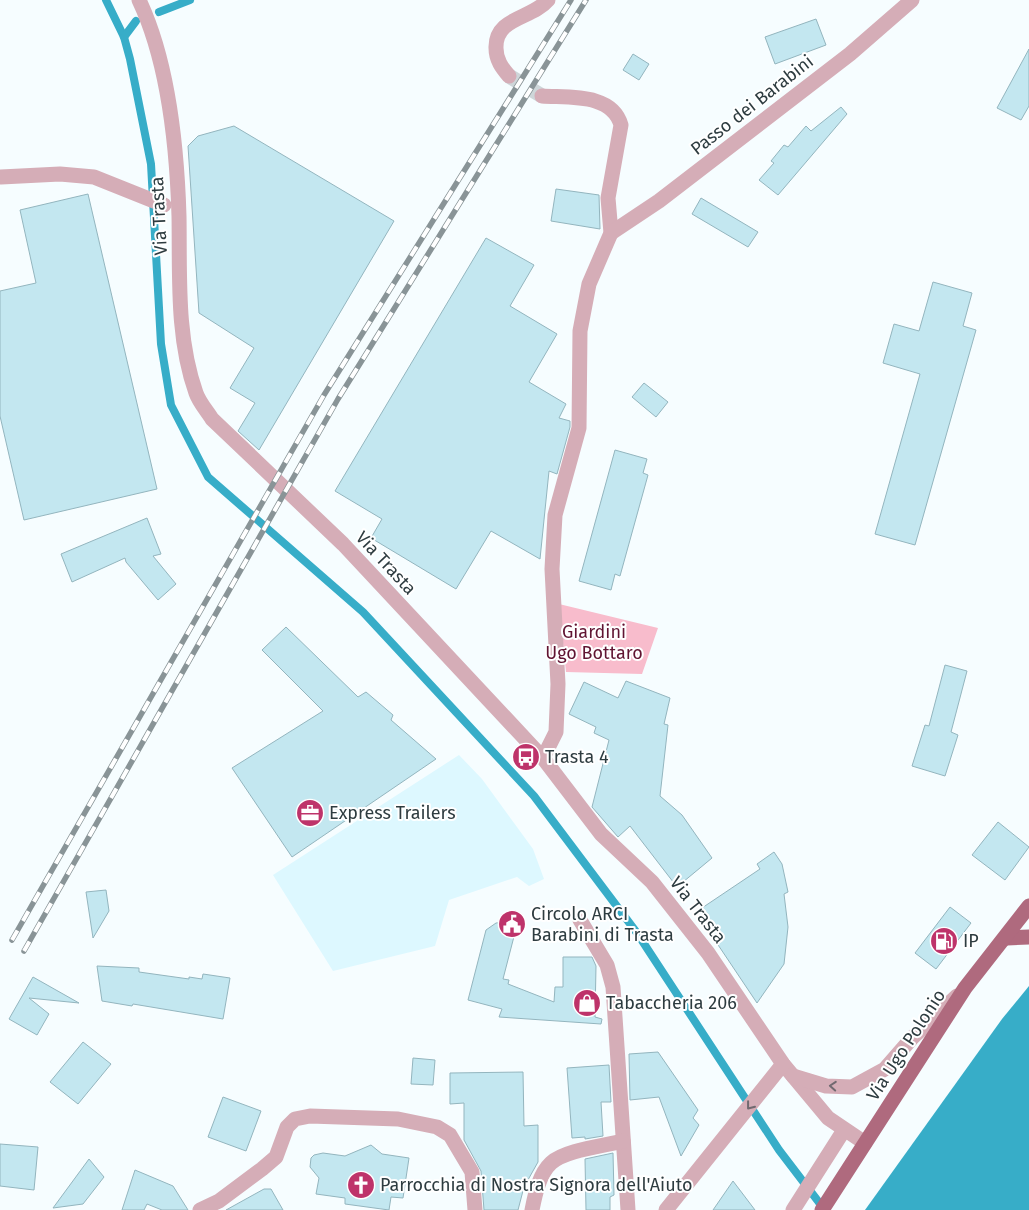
<svg xmlns="http://www.w3.org/2000/svg" width="1029" height="1210" font-family="'Fira Sans',sans-serif">
  <style>
    .built { fill: #ddf8ff }
    .green { fill: #f8bccc }
    .water { fill: #37adc8 }
    .lines { fill: none; stroke-linecap: round; stroke-linejoin: round }
    .stream { stroke: #37adc8; stroke-width: 8 }
    .building { fill: #c3e7f0; stroke: #93b5be }
    .street-tunnel { stroke: #ced6d9; stroke-width: 15; stroke-dasharray: 15 8; stroke-linecap: butt }
    .street { stroke: #d5adb7; stroke-width: 15 }
    .primary { stroke: #af6a7e; stroke-width: 15 }
    .rail-casing { stroke: #899497; stroke-width: 5.5 }
    .rail { stroke: #fff; stroke-width: 4; stroke-dasharray: 11; stroke-linecap: butt }
    .oneway { stroke: #716970 }
    .labels { text-anchor: middle; stroke-width: 4; stroke-linejoin: round; paint-order: stroke }
    .street-label { font-size: 18px; fill: #2e3c40; stroke: #fff }
    .park-label { font-size: 18px; fill: #601432; stroke: #fff }
    .poi-label { font-size: 18px; fill: #2e3c40; stroke: #fff; text-anchor: start }
  </style>
  <rect width="100%" height="100%" fill="#f6fdff"/>
  <path class="built" d="M459 755 482 779 533 849 544 879 529 886 517 877 449 900 435 946 333 971 273 875Z"/>
  <path class="green" d="M559 604 658 628 642 674 566 672Z"/>
  <path class="water" d="M1029 986V1210H865L1002 1019Z"/>
  <g class="lines">
    <g class="stream">
      <path d="M106 0 124 37 130 59 151 164 161 344 171 405 208 477 363 612 534 796 637 933 779 1150 824 1209"/>
      <path d="M159 12 190 0"/>
      <path d="M124 37 136 21"/>
    </g>
  </g>
  <g class="building">
    <path d="M816 19 826 45 775 64 765 37Z"/>
    <path d="M1029 49V106L1021 120 997 108Z"/>
    <path d="M633 54 649 64 639 80 623 70Z"/>
    <path d="M841 107 847 114 778 195 759 180 774 163 771 161 784 145 788 147 806 126 811 131Z"/>
    <path d="M234 126 394 221 259 450 238 431 255 403 230 388 254 348 199 313 188 146 198 136Z"/>
    <path d="M556 189 599 195 600 229 551 221Z"/>
    <path d="M88 194 157 489 24 520 0 416V291L36 283 20 210Z"/>
    <path d="M701 198 758 232 748 247 692 214Z"/>
    <path d="M486 238 534 265 510 306 557 334 529 382 566 404 559 418 570 421V427L557 474 549 471 540 559 491 531 456 589 371 538 382 519 335 491Z"/>
    <path d="M933 282 972 293 963 326 976 330 915 545 875 534 920 374 883 363 894 324 919 331Z"/>
    <path d="M644 383 668 402 656 417 632 397Z"/>
    <path d="M615 450 647 459 643 473 648 475 620 576 615 574 611 590 579 581Z"/>
    <path d="M147 518 161 554 153 556 176 584 158 600 126 562 125 558 72 582 61 554Z"/>
    <path d="M286 627 358 697 366 692 393 715 391 720 436 759 292 857 232 768 323 711 262 650Z"/>
    <path d="M945 665 967 671 951 732 958 735 945 776 912 766 925 725 929 726Z"/>
    <path d="M626 681 670 698 664 724 668 725 660 796 682 815 712 858 677 887 630 826 618 837 592 807 609 740 594 733 596 727 569 714 584 682 618 698Z"/>
    <path d="M998 822 1029 847 1005 880 972 855Z"/>
    <path d="M774 852 782 864 788 892 784 894 788 927 784 964 757 1003 696 912 760 869 757 864Z"/>
    <path d="M106 890 109 911 93 938 86 892Z"/>
    <path d="M950 907 971 923 936 969 915 953Z"/>
    <path d="M518 921 503 979 509 980 508 984 554 1002 555 987H563V957H592L596 966 595 1017 602 1019 601 1024 499 1017 502 1009 468 1000 486 930 496 923Z"/>
    <path d="M97 966 139 968V972L189 979V977L202 979 203 974 230 978 223 1019 133 1004 132 1006 102 1001Z"/>
    <path d="M33 977 79 1003 29 998 49 1014 37 1035 9 1019Z"/>
    <path d="M83 1042 111 1064 78 1104 50 1082Z"/>
    <path d="M658 1052 698 1110 693 1118 699 1125 681 1156 659 1097 630 1100 629 1054Z"/>
    <path d="M413 1058 435 1060 433 1085 411 1084Z"/>
    <path d="M609 1065 611 1102H601L603 1136 585 1139V1137L572 1138 567 1068Z"/>
    <path d="M523 1072 524 1126 538 1125V1162L524 1187 518 1210H484L481 1171 464 1140V1103L450 1104V1073Z"/>
    <path d="M223 1097 261 1111 246 1151 208 1137Z"/>
    <path d="M0 1144 38 1147 34 1190 0 1186Z"/>
    <path d="M371 1145 382 1154 409 1158 403 1198 391 1197 389 1210 345 1204V1198L316 1194 319 1178 310 1167 311 1158 314 1155 323 1153 345 1156Z"/>
    <path d="M613 1153 614 1195 610 1197V1210H586L585 1159Z"/>
    <path d="M89 1159 104 1177 83 1204 53 1208Z"/>
    <path d="M135 1170 173 1186 188 1210H162L147 1204 144 1210H122Z"/>
    <path d="M733 1181 755 1210H713Z"/>
    <path d="M264 1189H271L283 1210H226Z"/>
  </g>
  <g class="lines">
    <path class="street-tunnel" d="M509 76 542 96"/>
    <g class="street">
      <path d="M139 0C168 61 177 149 179 216 180 274 176 337 196 393 199 402 207 411 212 419L343 544 543 758 601 834 652 882 708 953 783 1064 828 1118 865 1143"/>
      <path d="M509 76C502 68 496 60 496 48 495 17 532 19 548 0"/>
      <path d="M542 96C569 98 612 93 621 125L608 198 611 233 589 284 580 331 579 428 555 515 552 569 558 684 556 732 543 758"/>
      <path d="M1 177 60 174 94 177 164 205"/>
      <path d="M611 233 659 201 850 54 912 0"/>
      <path d="M580 920 607 965 613 987 628 1210"/>
      <path d="M793 1076 826 1086 852 1087 885 1069 912 1038 957 996"/>
      <path d="M200 1210 219 1201 262 1169 276 1157 287 1127 295 1119 310 1116 398 1119 437 1127 450 1135 472 1172 475 1210"/>
      <path d="M532 1210C535 1195 539 1174 551 1163 565 1150 604 1146 623 1141"/>
      <path d="M666 1210 783 1064"/>
      <path d="M793 1210 844 1130"/>
    </g>
    <g class="primary">
      <path d="M1007 938 1029 937"/>
      <path d="M822 1210 965 988 1029 906"/>
    </g>
    <g class="rail-casing">
      <g id="rail">
        <path d="M12 940 324 395 571 0"/>
        <path d="M24 951 338 399 586 0"/>
      </g>
    </g>
    <use href="#rail" class="rail"/>
  </g>
  <defs><path id="oneway-chevron" d="M-2-3.5L2.5 0L-2 3.5" fill="none" stroke-width="1.6" stroke-linecap="round" stroke-linejoin="round" transform="scale(1.25)"/></defs>
  <g class="oneway">
    <use href="#oneway-chevron" transform="translate(833 1086) rotate(-176)"/>
    <use href="#oneway-chevron" transform="translate(750 1106) rotate(128)"/>
  </g>
  <defs>
    <g id="bus-disc" transform="scale(1.4375)"><circle r="9.5" fill="#be336a" stroke="#fff"/><path d="M-5-6H5V4H4V6H2V4H-2V6H-4V4H-5ZM-3.5-4V0h7V-4ZM-3.5 1.2v1.5H-2V1.2ZM2 1.2v1.5H3.5V1.2Z" fill="#fff"/></g>
    <g id="office-disc" transform="scale(1.4375)"><circle r="9.5" fill="#be336a" stroke="#fff"/><path d="M-6-3h4V-5.5h4V-3h4V5H-6ZM-1-4.5V-3h2v-1.5ZM-6 0V1H6V0Z" fill="#fff"/></g>
    <g id="civic-disc" transform="scale(1.4375)"><circle r="9.5" fill="#be336a" stroke="#fff"/><path d="M-.6-6.5H3V-4.5H.6V-3L4-1V1h2V6H-6V1h2V-1L-.6-3ZM-1.2 2.5V6h2.4V2.5Z" fill="#fff"/></g>
    <g id="fuel-disc" transform="scale(1.4375)"><circle r="9.5" fill="#be336a" stroke="#fff"/><path d="M-5.5-6h7V0h2V4h1.3V-2.5L3-4.5l.8-.8L6-3V5H2.5V1h-1V6h-7ZM-4.2-4.7v3.2H.2V-4.7Z" fill="#fff"/></g>
    <g id="shop-disc" transform="scale(1.4375)"><circle r="9.5" fill="#be336a" stroke="#fff"/><path d="M-5-2.5h2.3a2.7 3.5 0 0 1 5.4 0H5L5.5 6h-11ZM-1.5-2.5h3a1.5 2.3 0 0 0-3 0Z" fill="#fff"/></g>
    <g id="church-disc" transform="scale(1.4375)"><circle r="9.5" fill="#be336a" stroke="#fff"/><path d="M-1.2-6h2.4v3.5h3.3v2.4h-3.3V6h-2.4V-.1h-3.3v-2.4h3.3Z" fill="#fff"/></g>
  </defs>
  <g fill-rule="evenodd">
    <use href="#bus-disc" x="526" y="757"/>
    <use href="#office-disc" x="310" y="813"/>
    <use href="#civic-disc" x="512" y="924"/>
    <use href="#fuel-disc" x="944" y="941"/>
    <use href="#shop-disc" x="587" y="1003"/>
    <use href="#church-disc" x="361" y="1185"/>
  </g>
  <g class="labels">
    <g class="street-label">
      <text transform="translate(752 105) rotate(-38)" y="6">Passo dei Barabini</text>
      <text transform="translate(159 216) rotate(-93)" y="6">Via Trasta</text>
      <text transform="translate(386 563) rotate(47)" y="6">Via Trasta</text>
      <text transform="translate(698 910) rotate(52)" y="6">Via Trasta</text>
      <text transform="translate(906 1045) rotate(-57)" y="6">Via Ugo Polonio</text>
    </g>
    <g class="park-label">
      <text x="594" y="638">Giardini<tspan x="594" dy="21">Ugo Bottaro</tspan></text>
    </g>
    <g class="poi-label">
      <text x="545" y="763">Trasta 4</text>
      <text x="329" y="819">Express Trailers</text>
      <text x="531" y="920">Circolo ARCI<tspan x="531" dy="21">Barabini di Trasta</tspan></text>
      <text x="963" y="947">IP</text>
      <text x="606" y="1009">Tabaccheria 206</text>
      <text x="380" y="1191">Parrocchia di Nostra Signora dell'Aiuto</text>
    </g>
  </g>
</svg>
